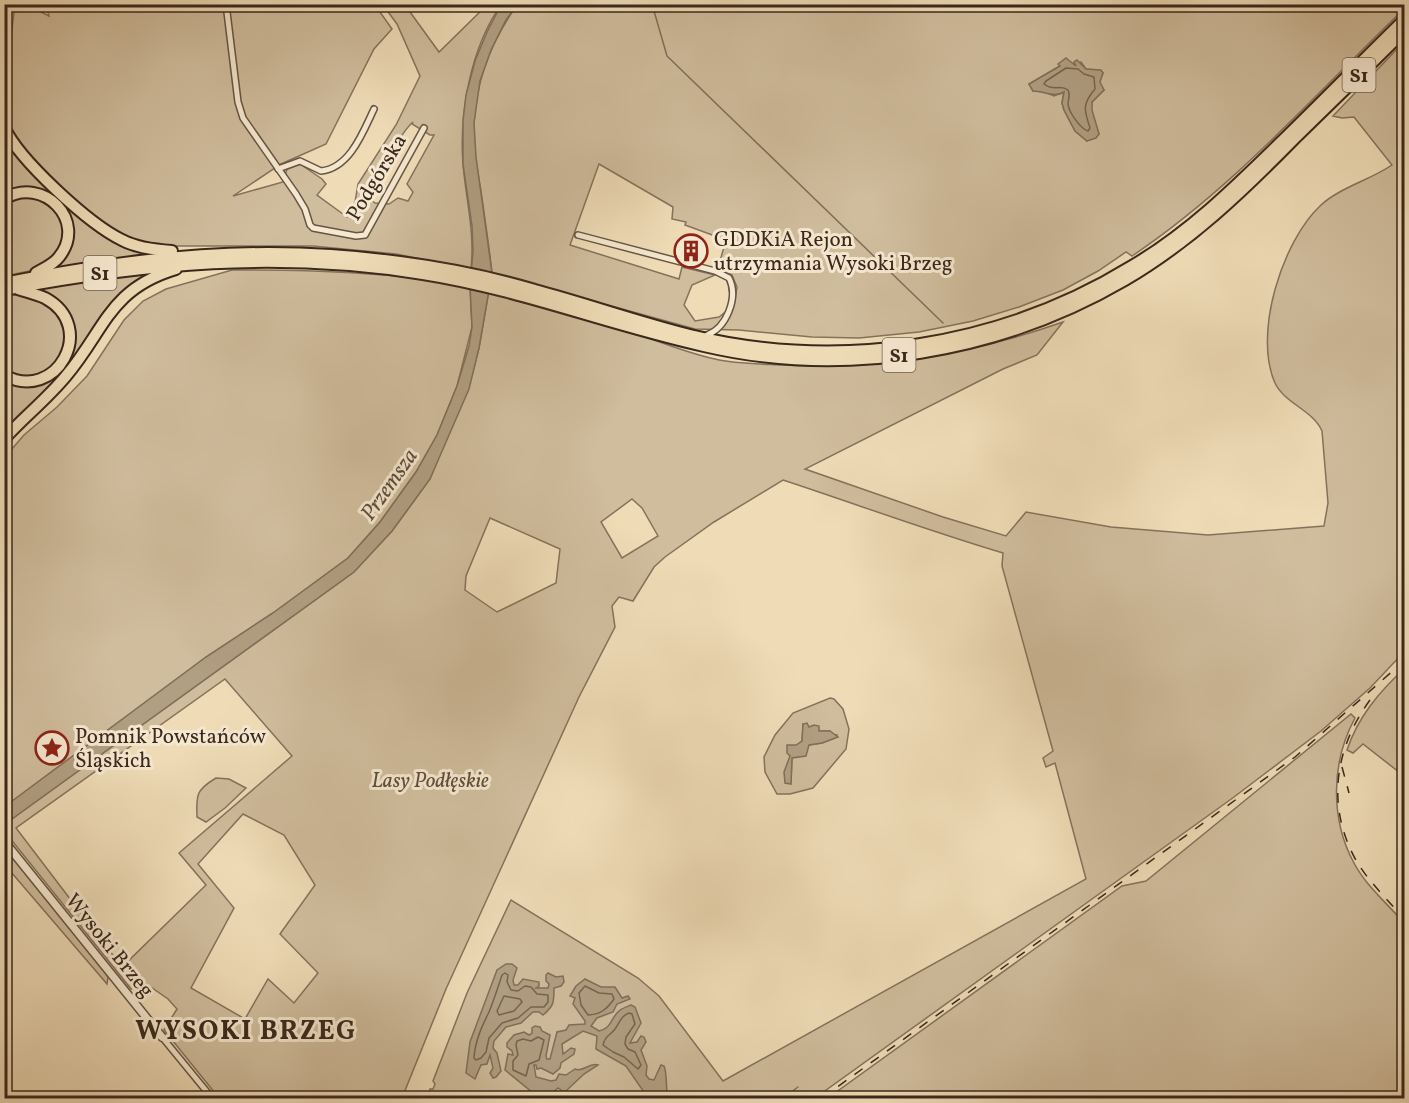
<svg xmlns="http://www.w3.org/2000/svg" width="1409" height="1103" font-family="Vollkorn,serif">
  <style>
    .green { fill: #d0bd9d; stroke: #85725c; stroke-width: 1.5; fill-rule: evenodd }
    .water { fill: #b19f82; stroke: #816f59; stroke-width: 1.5 }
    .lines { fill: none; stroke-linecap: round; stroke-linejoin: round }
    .shore { stroke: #76644f; stroke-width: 1.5 }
    .stream { stroke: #816f59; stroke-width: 1.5 }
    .minor-casing { stroke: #675543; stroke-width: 8 }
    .tertiary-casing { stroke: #675543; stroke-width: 10 }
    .motorway-casing { stroke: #3a281c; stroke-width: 14 }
    .minor { stroke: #f5e8d0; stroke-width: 5 }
    .tertiary { stroke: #f5e8d0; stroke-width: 7 }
    .motorway { stroke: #efdcb7; stroke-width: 10 }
    .rail { stroke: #3a281c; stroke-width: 1.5; stroke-dasharray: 10 10; stroke-linecap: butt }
    .labels { text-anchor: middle; stroke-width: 6; stroke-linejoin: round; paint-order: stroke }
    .shield { fill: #f5e8d0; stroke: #726252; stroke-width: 1.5 }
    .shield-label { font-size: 20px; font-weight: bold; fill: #3a281c }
    .street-label { font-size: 21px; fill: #3a281c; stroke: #f5e8d0 }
    .poi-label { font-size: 21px; fill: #3a281c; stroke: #f5e8d0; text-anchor: start }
    .park-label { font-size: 21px; font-style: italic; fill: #604d3c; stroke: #f5e8d0 }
    .water-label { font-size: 22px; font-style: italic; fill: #5e4c3b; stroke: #f5e8d0 }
    .district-label { font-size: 27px; font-weight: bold; letter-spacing: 1.5px; fill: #3a281c; stroke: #f5e8d0 }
  </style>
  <rect width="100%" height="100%" fill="#efdcb7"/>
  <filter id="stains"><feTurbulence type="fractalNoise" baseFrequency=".00333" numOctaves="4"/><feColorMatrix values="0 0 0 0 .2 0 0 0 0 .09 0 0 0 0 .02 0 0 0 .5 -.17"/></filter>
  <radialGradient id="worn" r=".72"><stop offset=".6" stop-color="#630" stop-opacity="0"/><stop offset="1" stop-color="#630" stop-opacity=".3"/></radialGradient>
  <g class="green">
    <path d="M15 5H36L37 10 49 16 46 5H375L392 29 374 49 326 144 281 164 233 196 283 182 287 169 300 164 322 179 326 184 317 195 347 217 355 202 358 184 396 125 420 76 397 24 383 5H405L439 52 487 5H501C471 47 459 113 463 164 466 201 475 231 471 269L396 254 313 246H152L129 239 114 232 90 213 49 177 14 137 5 117V84ZM413 122 412 124 430 135H434L407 184 413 192 408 201 398 198 389 204 375 203 370 199C378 179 398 135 413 122Z"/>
    <path d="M517 5H1404V9C1315 94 1235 187 1132 256L1126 252 1098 271 1063 290 1019 307 973 321 919 332 859 338 812 337 739 330 695 329 492 273C489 246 485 219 481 191 477 169 473 146 474 123 476 80 493 39 517 5ZM1081 62 1086 69 1101 71 1103 73 1099 82 1104 90 1092 102 1091 110 1099 134 1087 141 1075 131 1064 110 1062 103 1064 92 1054 96 1043 91H1033L1029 84 1060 66 1071 63 1078 67ZM599 164 673 207 672 219 686 222 685 225 726 240 718 268 732 275 737 287 734 305 719 317 695 321 684 305 692 285 715 275 682 267 679 279 570 245Z"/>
    <path d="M1404 45V652L1370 688 1321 731 1234 797 815 1098H427L430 1089H433L435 1084 433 1081 467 993 511 900 638 978 659 996 723 1081 1086 879 1055 763 1046 767 1043 758 1053 751 1002 566 1003 553C929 531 856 504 783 480L714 522 665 557 654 567 633 601 619 597 612 606 615 627 579 697 446 989 402 1098H219L164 1030 177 1009 168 999 145 983 131 989 5 832 4 824 354 572 392 531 430 479 472 374 479 348 489 290C542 304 594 321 646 337 668 345 692 354 715 359 736 364 761 364 783 365 879 370 972 354 1063 322L1037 355 1003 369 805 469 943 517 1006 536 1026 512 1111 527 1208 535 1324 526 1328 503 1322 431C1313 410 1285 404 1275 383 1253 334 1282 241 1321 205 1341 187 1370 180 1392 165L1354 117 1342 118 1333 116 1397 49ZM632 499 642 508 658 536 622 558 601 522ZM490 518 560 549 556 583 497 612 465 590 466 576ZM225 679 292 756 179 853 206 885 122 967 16 828ZM243 814 284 835 315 885 280 934 318 973 294 1003 268 979 245 1019 191 988 234 908 198 864Z"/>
    <path d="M4 134 117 240 170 252 49 271 70 239 53 198 5 196Z"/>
    <path d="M11 196 45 197 66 225 61 253 39 269 5 276 4 200Z"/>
    <path d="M232 270C312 270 391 272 470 286L472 327 457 386 437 435 416 472 380 522 348 558 273 613 206 657 5 807V457L24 435 57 407 87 376 124 320 143 301 166 289Z"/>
    <path d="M162 271 130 289 64 377 5 436V378L26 384 67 358 66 315 20 290Z"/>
    <path d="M10 295C43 294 54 304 67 333L59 363 33 378 5 372V297Z"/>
    <path d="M1404 669V776L1363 744 1353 753 1347 750C1358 717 1379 692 1404 669Z"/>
    <path d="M830 698 834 699 843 709 849 729 846 749 813 788 790 794H777L765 772 764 757 775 735 793 713ZM803 724 819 731H830L831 734 837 735 835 738 822 743 809 745 792 758 791 783C788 767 786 752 802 741Z"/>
    <path d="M1351 714 1355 718C1331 762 1330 819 1354 863 1366 886 1388 904 1404 923V1098H828L1122 886 1146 881Z"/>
    <path d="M216 778 229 779 246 788 225 808 206 822 197 817C196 795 196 790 216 778Z"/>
    <path d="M4 847 105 972 108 977 107 984 5 865Z"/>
  </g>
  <g class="water">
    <path d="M501 5H517L506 20 491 50 480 81 474 123 476 157 492 273 479 348 469 389 430 479 392 531 354 572 5 824 4 807 206 657 273 613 348 558 380 522 416 472 437 435 457 386 469 346 472 327 470 286 473 251 472 226 463 164V121L466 95 475 61 487 32Z"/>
    <path d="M1066 58 1076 66 1074 62 1077 60 1086 69 1101 70 1103 73 1100 82 1104 90 1092 102V110L1099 134 1096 138 1087 141 1075 131 1064 110 1062 103 1064 92C1054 98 1044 91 1033 91L1029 84 1060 66 1058 64Z"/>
    <path d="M807 723 809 727 814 725 819 726V731H830L838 737 822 743 809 745 806 756 792 758 791 784 785 783 784 772 790 756 787 753V745H796L802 741 803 724Z"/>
    <path d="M506 964H512L517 968 513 980 514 985H518L523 979 539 982V986L536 988H548L549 984 546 981V975L548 973 556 977 563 976 564 982 561 986 554 988C554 1002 554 1006 543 1015L539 1012H533L521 1023 506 1027 494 1041 493 1048 497 1053 501 1071 496 1077 493 1078 490 1073 493 1068 490 1055 487 1064 481 1065 475 1079 466 1073 470 1042 497 970Z"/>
    <path d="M585 979 601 987H615L622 998 628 996 630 999 617 1004 613 1012 597 1018 591 1026 599 1031C611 1028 610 1021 617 1013 620 1009 626 1007 631 1005L635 1007 641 1023 630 1043 637 1042 641 1036 644 1037 646 1042 641 1050 647 1066 646 1075 649 1079 654 1080 661 1065 664 1066C667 1073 666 1084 667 1092L670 1094V1098H648L626 1066 596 1049 597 1036 583 1031 562 1044 563 1054 571 1048 575 1049 574 1054 561 1063 560 1068 553 1074 541 1068 537 1069 536 1065H534L536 1077 551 1081 556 1080 559 1074 566 1075 575 1069C583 1073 589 1062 598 1065L584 1074 567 1090 564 1092 558 1088 549 1096 538 1097 505 1070 508 1054 513 1055 512 1051 507 1047V1043L514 1035 524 1032 529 1035 532 1033V1028L535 1026 540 1027 542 1031 550 1035 546 1056 547 1059H550L557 1032 566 1030 569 1025 585 1024V1021L573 1004 575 998 570 996 576 986Z"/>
  </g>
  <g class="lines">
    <g class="shore">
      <path d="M1066 68 1078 69 1084 74 1094 77 1095 89C1082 104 1084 110 1090 128L1088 131C1081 129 1069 113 1068 104 1068 98 1071 96 1068 90 1060 84 1054 92 1044 84L1046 81Z"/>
      <path d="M505 973 508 975 507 982 511 990 518 991 525 986 531 987 537 994 548 995V1002L544 1007H531L518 1018 502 1023 489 1038 486 1052 481 1058 476 1060 474 1058C475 1041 482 1026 489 1012 494 1000 498 987 502 975Z"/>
      <path d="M585 986 599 993 612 994 614 999C607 1009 600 1015 588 1015L581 1005 579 993Z"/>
      <path d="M504 996 520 999 522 1002 514 1011 499 1015 497 1011Z"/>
      <path d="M629 1013 632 1014 635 1024 626 1037 625 1044 628 1049 635 1052 641 1065 638 1069 624 1057 613 1052 603 1045C605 1035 610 1036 615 1029 620 1022 621 1016 629 1013Z"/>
      <path d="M538 1037 544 1040 539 1060 529 1064 526 1076 513 1070V1061L518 1055 516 1045 517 1041 523 1039 531 1041Z"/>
    </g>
    <g class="stream">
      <path d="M652 4 667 56 943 323"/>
      <path d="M4 718 10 765"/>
      <path d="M783 1098 798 1087"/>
    </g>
    <g class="minor-casing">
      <g id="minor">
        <path d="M226 4 238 102 243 118 296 194 305 209 310 225 313 228 356 236 365 235 424 128"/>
        <path d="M278 169 300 161 321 171C350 168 363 132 374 109"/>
        <path d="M578 235 715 271 729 278C739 298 726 328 707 335"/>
        <path d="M162 1037 212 1098"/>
      </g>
    </g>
    <g class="tertiary-casing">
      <path id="tertiary" d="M4 841 162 1037"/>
    </g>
    <g class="motorway-casing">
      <g id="motorway">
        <path d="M4 127C19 160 89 224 122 240 137 248 155 250 172 251"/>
        <path d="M4 199C43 175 88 221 59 257 53 265 44 268 36 273"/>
        <path d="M4 283C139 256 263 243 400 262 446 268 491 277 535 290 587 304 638 322 690 335 840 371 1000 347 1132 266 1190 232 1237 185 1285 138 1325 99 1364 59 1404 20"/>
        <path d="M4 290C147 263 278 251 423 274 519 289 609 325 704 346 845 379 1000 353 1125 280 1190 242 1243 191 1295 138 1332 102 1368 67 1404 31"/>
        <path d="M4 375C56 404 99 327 45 298 36 294 27 292 18 289"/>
        <path d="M4 439C24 417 47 399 66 376 105 330 109 289 176 269"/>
      </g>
    </g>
    <use href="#minor" class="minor"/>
    <use href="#tertiary" class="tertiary"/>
    <use href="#motorway" class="motorway"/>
    <g class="rail">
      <path d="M1370 700C1334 749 1326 808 1357 862 1369 882 1389 901 1404 919"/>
      <path d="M1342 767 1349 793"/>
      <path d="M822 1098 1295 757 1404 661"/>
    </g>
  </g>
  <defs>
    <g id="building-ring" transform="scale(1.725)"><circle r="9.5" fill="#f5e8d0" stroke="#8f2418" stroke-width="1.5"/><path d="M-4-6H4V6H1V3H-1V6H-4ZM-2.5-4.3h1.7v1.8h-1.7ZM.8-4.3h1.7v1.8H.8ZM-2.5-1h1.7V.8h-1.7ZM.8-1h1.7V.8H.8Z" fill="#8f2418"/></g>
    <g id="sight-ring" transform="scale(1.725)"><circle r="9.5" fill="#f5e8d0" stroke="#8f2418" stroke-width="1.5"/><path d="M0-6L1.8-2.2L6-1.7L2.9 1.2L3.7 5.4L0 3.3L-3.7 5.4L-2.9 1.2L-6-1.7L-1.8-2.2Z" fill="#8f2418"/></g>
  </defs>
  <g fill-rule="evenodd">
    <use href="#building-ring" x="691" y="251"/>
    <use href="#sight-ring" x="52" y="748"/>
  </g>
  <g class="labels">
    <g class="shield">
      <rect x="1342.5" y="58" width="33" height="34" rx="4.5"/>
      <rect x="83.5" y="256" width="33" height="34" rx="4.5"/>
      <rect x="882.5" y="338" width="33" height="34" rx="4.5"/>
    </g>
    <g class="shield-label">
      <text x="1359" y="82">S1</text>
      <text x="100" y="280">S1</text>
      <text x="899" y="362">S1</text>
    </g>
    <g class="street-label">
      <text transform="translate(376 177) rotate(-59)" y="7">Podgórska</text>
      <text transform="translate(110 945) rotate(51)" y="7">Wysoki Brzeg</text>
    </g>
    <g class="poi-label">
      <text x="714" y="246">GDDKiA Rejon<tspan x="714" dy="24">utrzymania Wysoki Brzeg</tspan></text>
      <text x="75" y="743">Pomnik Powstańców<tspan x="75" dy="24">Śląskich</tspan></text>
    </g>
    <g class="park-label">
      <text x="430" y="787">Lasy Podłęskie</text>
    </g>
    <g class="water-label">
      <text transform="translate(388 484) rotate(-55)" y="8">Przemsza</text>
    </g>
    <g class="district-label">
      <text x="246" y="1039">WYSOKI BRZEG</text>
    </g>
  </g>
  <rect width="1409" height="1103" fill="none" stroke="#efdcb7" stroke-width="24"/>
  <rect x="6" y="6" width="1397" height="1091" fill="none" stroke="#3a281c" stroke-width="3"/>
  <rect x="12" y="12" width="1385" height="1079" fill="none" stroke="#3a281c" stroke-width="1.5"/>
  <rect width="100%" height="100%" filter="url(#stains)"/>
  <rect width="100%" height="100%" fill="url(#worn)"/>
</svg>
